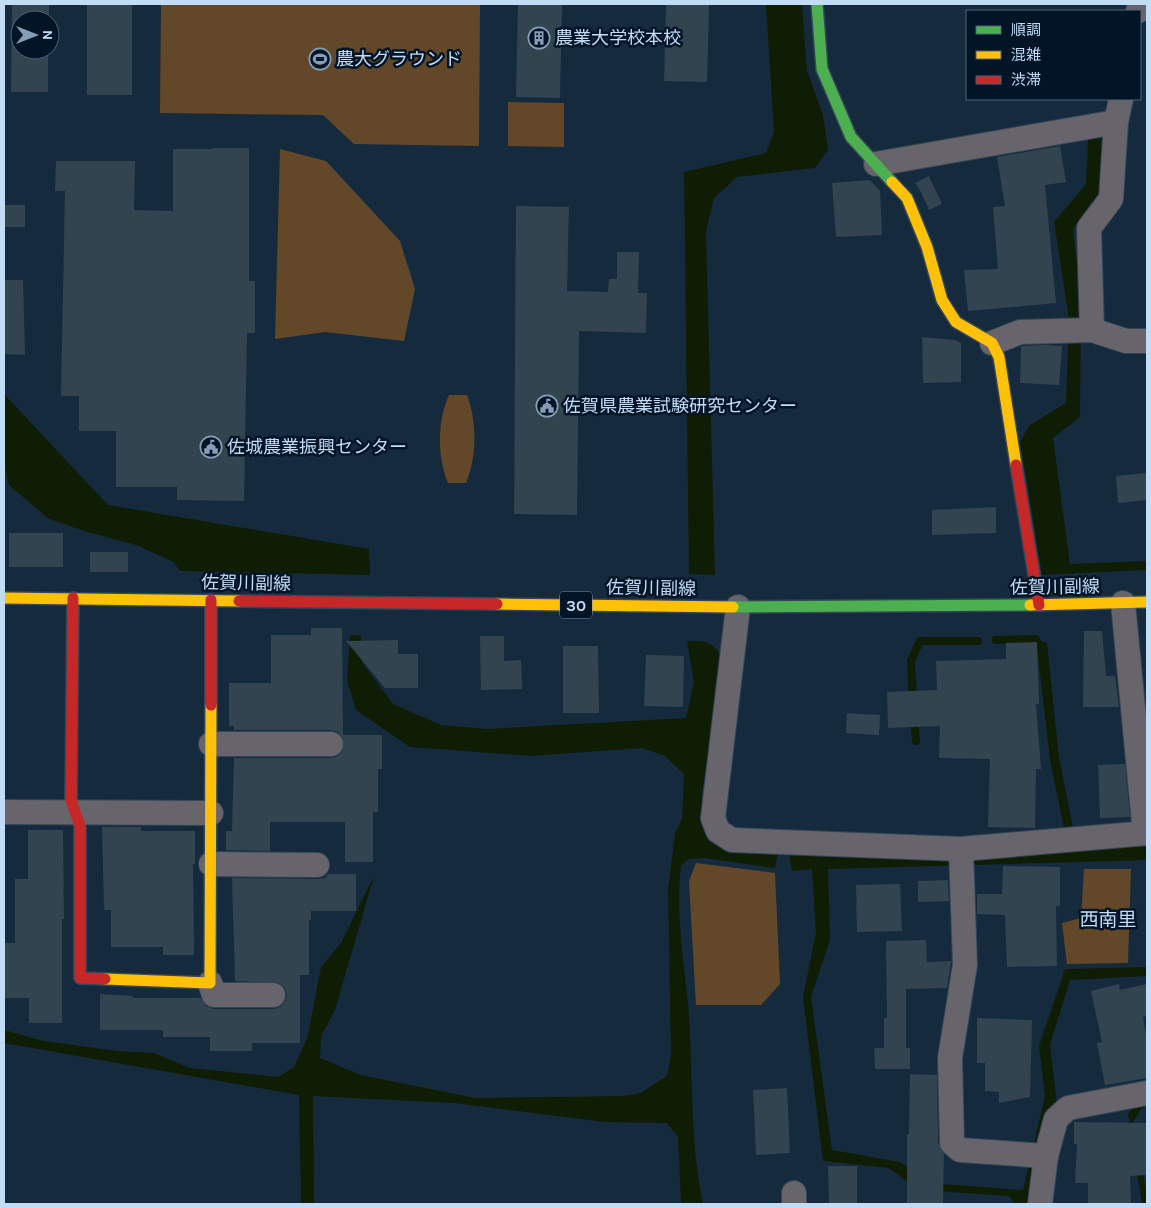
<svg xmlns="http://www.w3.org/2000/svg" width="1151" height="1208" font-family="Karla,'Noto Sans JP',sans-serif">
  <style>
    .green { fill: #624829 }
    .water { fill: #101d05 }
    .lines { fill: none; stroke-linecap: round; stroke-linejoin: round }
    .stream { stroke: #101d05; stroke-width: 8 }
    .building { fill: #314450 }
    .street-casing { stroke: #344657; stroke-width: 26 }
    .fast-casing { stroke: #344657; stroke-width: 14 }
    .slow-casing { stroke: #344657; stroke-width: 14 }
    .jam-casing { stroke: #344657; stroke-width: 14 }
    .street { stroke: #67656b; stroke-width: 24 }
    .fast { stroke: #4caf50; stroke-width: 11 }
    .slow { stroke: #ffc107; stroke-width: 11 }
    .jam { stroke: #c62828; stroke-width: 11 }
    .labels { text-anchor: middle; stroke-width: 5; stroke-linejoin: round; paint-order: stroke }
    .shield { fill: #021527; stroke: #88a0b8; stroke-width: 1 }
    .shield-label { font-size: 16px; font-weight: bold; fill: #c2dcf6 }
    .poi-label { font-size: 18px; fill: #c2dcf6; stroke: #021527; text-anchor: start }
    .street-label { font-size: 18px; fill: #c2dcf6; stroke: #021527 }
    .neighbourhood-label { font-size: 19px; fill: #c2dcf6; stroke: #021527 }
  </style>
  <rect width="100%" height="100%" fill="#152b3d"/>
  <g class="green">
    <path d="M161 4H480L479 146 354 144 323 115 160 113Z"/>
    <path d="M508 102 564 103V147L508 146Z"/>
    <path d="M280 149 326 161 400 241 415 289 404 341 325 332 275 339Z"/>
    <path d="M449 395H467C477 421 477 457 466 483H448C437 457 437 421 449 395Z"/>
    <path d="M696 863 775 873 780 984 761 1005H696L689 881Z"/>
    <path d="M1084 869H1131L1128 963 1067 964 1062 923 1081 918Z"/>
  </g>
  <g class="water">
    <path d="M766 4H802L807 71 823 115 828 150 815 168 737 177 714 198 706 232 715 575 689 574 684 172 766 153 774 132Z"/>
    <path d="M1104 138 1100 191 1073 229 1081 301 1080 417 1053 438 1070 564 1147 561V570L1042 575 1020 441 1030 425 1066 403 1069 319 1054 222 1086 184 1088 139Z"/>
    <path d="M4 394 108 505 369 549 370 575 180 571 174 562 136 545 84 531 49 519 9 485 4 464Z"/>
    <path d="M350 635 361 636 362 662 393 704 441 725 487 729 686 718 694 682 687 641C708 641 711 641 723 658L702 793 703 821 710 841 729 851 778 852 775 868 705 858 689 859 681 866C675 915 685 966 689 1015 693 1078 690 1142 703 1204H681L678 1137 667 1123 605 1122 454 1103 313 1096 314 1204H301L299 1095 4 1043V1030L44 1041 117 1051 154 1053 190 1068 278 1077 294 1067 308 1036 321 967 341 943 374 876 335 1010 321 1036 320 1058 361 1075 476 1098 623 1096 641 1093 667 1076 671 1056 668 889 675 833 682 819 684 774 665 756 642 748 531 756 410 747 356 710 347 680Z"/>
    <path d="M1036 639 1047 643 1059 758 1074 832 1065 833 1050 760Z"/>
    <path d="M1147 846V860L828 869 830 940 811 997 832 1150 900 1162 929 1183 1023 1190 1045 1096 1039 1046 1065 969 1147 967V976L1070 980 1050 1045 1057 1104 1031 1204H1015L1009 1196 918 1190 889 1168 823 1161 803 997 816 933 812 869 792 871 789 854 973 856Z"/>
    <path d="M1147 1101V1107L1142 1108 1133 1122 1147 1194V1204H1142L1128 1113 1139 1103Z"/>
  </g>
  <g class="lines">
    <g class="stream">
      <path d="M996 640 1036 639"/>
      <path d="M913 701 911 661 920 641H978"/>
      <path d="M914 718 916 741"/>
    </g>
  </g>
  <g class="building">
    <path d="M12 4H49V20H20V50H48V92H11Z"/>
    <rect x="87" y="4" width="45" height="91"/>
    <path d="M518 4H562L560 98 516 97Z"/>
    <path d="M666 4H709L707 82 664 81Z"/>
    <path d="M1060 146 1066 182 1045 185 1056 303 968 311 964 270 998 269 993 207 1005 206 997 157Z"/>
    <path d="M212 148H249V281H255V333H247L244 501 177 500V487H116V431H79V396H61L65 191H55L56 161H135L134 210 173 211V149H212Z"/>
    <path d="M929 176 942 204 929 210 921 192 915 183Z"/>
    <path d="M870 180 880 191 882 235 836 237 832 183Z"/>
    <rect x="4" y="205" width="21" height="22"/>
    <path d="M516 206 569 207 567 291 608 292 609 279H617V252H639L638 293H647L646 333 579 331 577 515 514 514Z"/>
    <path d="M4 280H23L25 355 4 354Z"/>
    <path d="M922 337 955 340 961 343V382L923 383Z"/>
    <path d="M1045 345 1062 346 1059 385 1020 383 1021 346Z"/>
    <path d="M1147 473V500L1118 503 1116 476Z"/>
    <path d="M996 507V533L932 535V510Z"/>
    <rect x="9" y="533" width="54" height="34"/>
    <rect x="90" y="552" width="38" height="20"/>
    <path d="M311 628H342L343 735H382V769H378V812H373V862H345V822H270V851L226 850V831H232L234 758H331L338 756 343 750V738L338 732 331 730H234V726H229V683H271V635H311Z"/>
    <path d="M1084 631H1102L1106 676H1115L1119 707H1083Z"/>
    <path d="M480 636H504V661L521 660 522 689 481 690Z"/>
    <path d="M398 640V654H418V688H385L346 641Z"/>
    <path d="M1037 642 1039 704H1036L1041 769H1036L1035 828 988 827 990 759 939 758 940 726 888 728 887 692 937 690 936 661 1006 659V643Z"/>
    <path d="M563 646H598L599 713H563Z"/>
    <path d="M646 655 684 656 683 707 644 706Z"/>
    <path d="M847 713 880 715 879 735 846 733Z"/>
    <path d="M1125 764 1130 817 1100 818 1098 765Z"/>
    <path d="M102 827H141V831H195V864H193L194 955H163V947H111V910H104Z"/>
    <path d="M28 830H63L64 919H62V1023H29V998H4V943H15V879H28Z"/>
    <path d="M1003 866 1060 867V906H1056L1057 966 1007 967 1005 915 977 914V894H1002Z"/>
    <path d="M327 874H356V911H311V920H309V975H300V1043H252V1051H210V1037H163V1030H100V994L133 996V998H201L206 1006 214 1009H273L280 1007 285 1001 287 995 285 988 279 983 235 981 232 878 317 879 326 878Z"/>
    <path d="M948 880 949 901 918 902V881Z"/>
    <path d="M900 884 902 931 857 932 856 885Z"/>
    <path d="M926 940 927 962 951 961 947 988 906 989V1048H910V1069H875L874 1048H884V1018H887L886 941Z"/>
    <path d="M1119 984 1120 990 1147 984V1016L1143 1017 1147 1041V1078L1105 1085 1097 1043 1102 1042 1091 991Z"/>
    <path d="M977 1018 1032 1020 1030 1097 999 1103V1092L985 1091V1063H977Z"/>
    <path d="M910 1074 937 1075 938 1143 944 1154 943 1204H907V1134H909Z"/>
    <path d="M787 1088 790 1153 756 1155 753 1090Z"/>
    <path d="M1074 1122 1147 1123V1175L1130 1176 1131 1204H1088V1183H1075L1077 1144H1074Z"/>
    <path d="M828 1166H857V1203H829Z"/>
  </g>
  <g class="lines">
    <g class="street-casing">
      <g id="street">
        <path d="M1138 11 1147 4"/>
        <path d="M1116 122 1111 199 1089 228 1092 330 1126 341H1147"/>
        <path d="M876 164 1116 122 1121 99"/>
        <path d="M992 343 1020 332 1092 330"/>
        <path d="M1123 603 1145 833"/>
        <path d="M738 607 713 818 718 831 732 840 961 849 1147 833"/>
        <path d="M211 744H331"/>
        <path d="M4 812 211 813"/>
        <path d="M961 849 965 965 950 1058 952 1143 960 1150 1046 1156"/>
        <path d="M211 864 317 865"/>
        <path d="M210 983 214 995H273"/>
        <path d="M794 1193V1204"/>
        <path d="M1040 1204 1046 1156 1056 1119 1068 1108 1147 1093"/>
      </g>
    </g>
    <g class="fast-casing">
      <g id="fast">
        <path d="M817 4 822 69 851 137 892 182"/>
        <path d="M733 607 1030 605"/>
      </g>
    </g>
    <g class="slow-casing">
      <g id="slow">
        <path d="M892 182 907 198 927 247 942 300 956 322 992 343 999 357 1016 465"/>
        <path d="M4 598 239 601"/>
        <path d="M497 604 733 607"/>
        <path d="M1030 605 1147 602"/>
        <path d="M105 979 210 983 211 705"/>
      </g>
    </g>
    <g class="jam-casing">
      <g id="jam">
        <path d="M1016 465 1039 605"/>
        <path d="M73 598 71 800 80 826V978L105 979"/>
        <path d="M239 601 497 604"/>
        <path d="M211 705V600"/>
      </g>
    </g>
    <use href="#street" class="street"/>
    <use href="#fast" class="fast"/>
    <use href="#slow" class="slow"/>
    <use href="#jam" class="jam"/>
  </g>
  <defs>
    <g id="building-ring" transform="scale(1.125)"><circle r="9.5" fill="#021527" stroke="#859eb5" stroke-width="1.5"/><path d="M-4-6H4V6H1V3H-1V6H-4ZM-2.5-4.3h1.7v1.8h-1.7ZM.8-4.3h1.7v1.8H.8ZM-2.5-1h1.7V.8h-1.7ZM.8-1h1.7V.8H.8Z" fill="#859eb5"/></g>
    <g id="stadium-ring" transform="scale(1.125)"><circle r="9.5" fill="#021527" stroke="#859eb5" stroke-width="1.5"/><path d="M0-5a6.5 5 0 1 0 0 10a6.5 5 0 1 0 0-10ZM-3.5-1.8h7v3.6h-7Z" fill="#859eb5"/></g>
    <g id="civic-ring" transform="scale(1.125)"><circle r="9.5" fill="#021527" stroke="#859eb5" stroke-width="1.5"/><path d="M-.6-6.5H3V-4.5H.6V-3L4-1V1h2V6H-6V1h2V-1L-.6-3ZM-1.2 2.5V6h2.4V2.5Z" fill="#859eb5"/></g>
  </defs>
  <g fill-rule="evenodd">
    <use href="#building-ring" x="539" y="38"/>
    <use href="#stadium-ring" x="320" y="59"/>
    <use href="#civic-ring" x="547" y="406"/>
    <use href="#civic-ring" x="211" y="447"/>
  </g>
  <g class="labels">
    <rect class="shield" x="560" y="591.5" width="32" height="27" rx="4"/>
    <g class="shield-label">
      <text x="576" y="611">30</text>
    </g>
    <g class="poi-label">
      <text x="555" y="44">農業大学校本校</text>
      <text x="336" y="65">農大グラウンド</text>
      <text x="563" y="412">佐賀県農業試験研究センター</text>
      <text x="227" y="453">佐城農業振興センター</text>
    </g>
    <g class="street-label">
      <text transform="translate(246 583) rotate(1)" y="6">佐賀川副線</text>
      <text transform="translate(1055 587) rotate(-1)" y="6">佐賀川副線</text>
      <text transform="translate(651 588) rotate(1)" y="6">佐賀川副線</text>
    </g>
    <g class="neighbourhood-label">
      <text x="1108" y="926">西南里</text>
    </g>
  </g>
  <rect width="1151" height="1208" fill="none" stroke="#c2dcf6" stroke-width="10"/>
  <rect x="966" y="10" width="175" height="90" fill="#021527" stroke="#4f657a"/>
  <rect x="976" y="26" width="25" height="8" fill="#4caf50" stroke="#4f657a"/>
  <text x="1011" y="35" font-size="15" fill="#c2dcf6">順調</text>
  <rect x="976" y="51" width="25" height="8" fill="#ffc107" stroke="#4f657a"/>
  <text x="1011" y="60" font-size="15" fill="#c2dcf6">混雑</text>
  <rect x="976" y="76" width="25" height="8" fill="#c62828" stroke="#4f657a"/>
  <text x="1011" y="85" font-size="15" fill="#c2dcf6">渋滞</text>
  <g transform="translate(35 35) rotate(90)"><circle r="24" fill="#021527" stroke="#4f657a"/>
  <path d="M0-4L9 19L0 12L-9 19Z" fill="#859eb5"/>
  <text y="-8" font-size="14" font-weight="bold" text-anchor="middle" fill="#c2dcf6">N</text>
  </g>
</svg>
